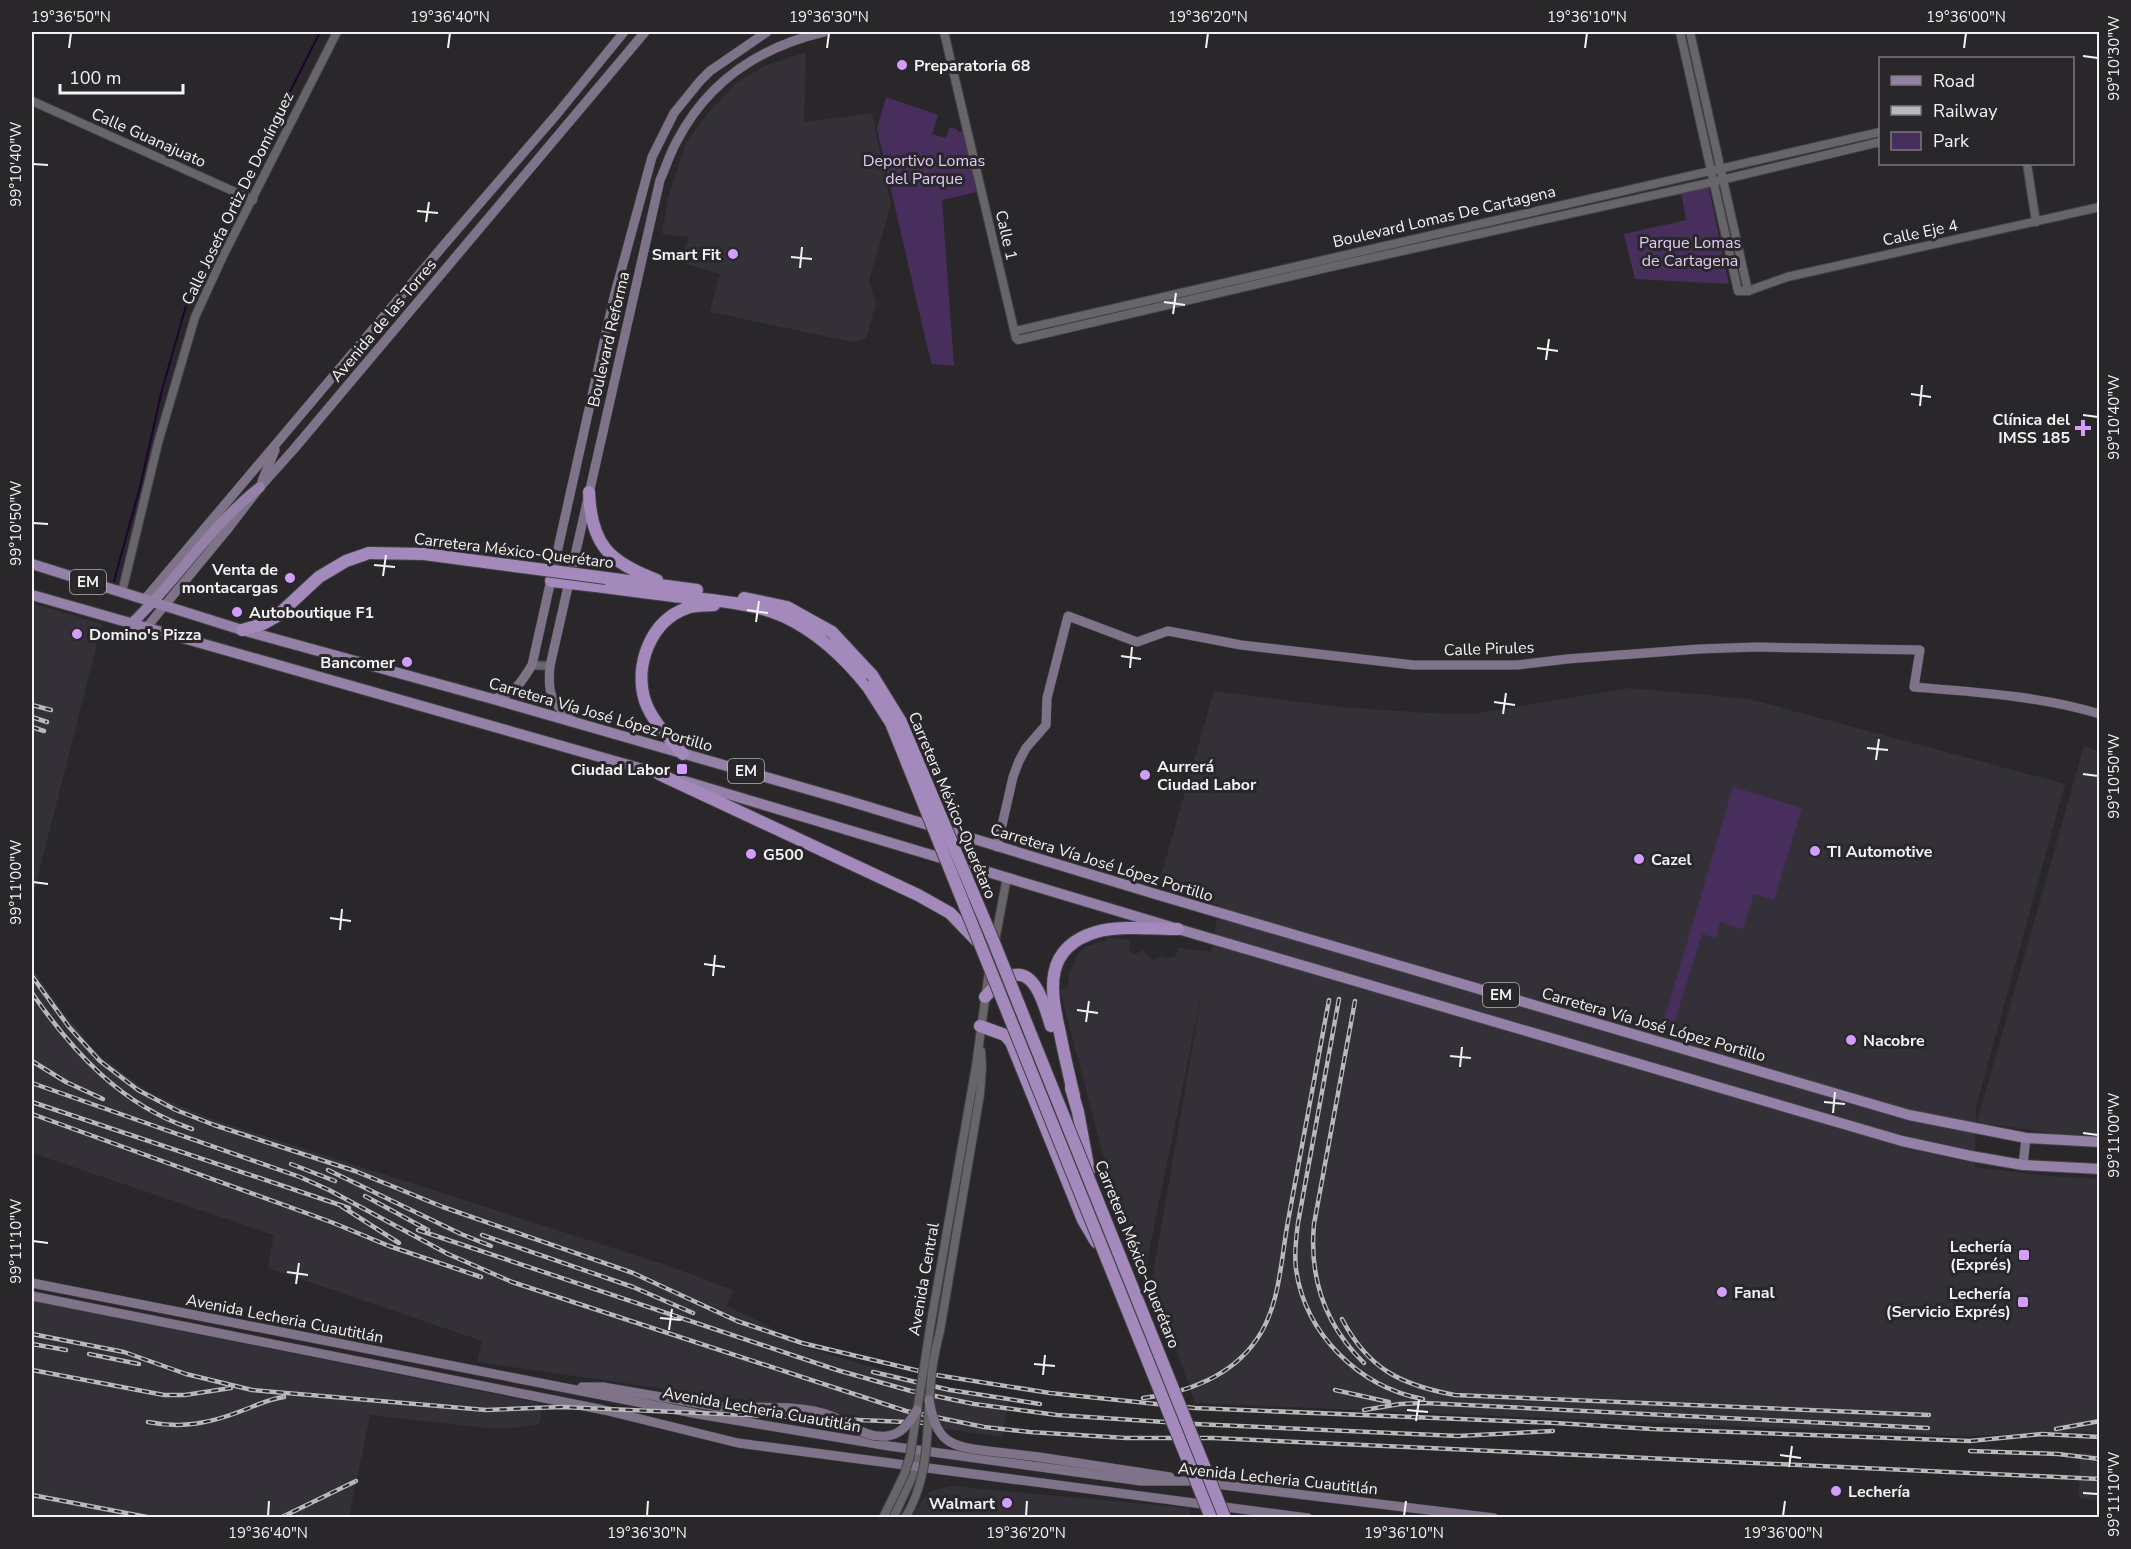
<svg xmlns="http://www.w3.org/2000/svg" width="2131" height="1549" font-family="'Nunito Sans',sans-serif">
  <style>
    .built { fill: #343038 }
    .green { fill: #482e5c }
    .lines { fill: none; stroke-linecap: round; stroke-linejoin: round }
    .stream { stroke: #1d032e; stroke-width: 2 }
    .tertiary-casing { stroke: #434244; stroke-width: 10 }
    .secondary-casing { stroke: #434244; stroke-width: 10 }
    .primary-casing { stroke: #434244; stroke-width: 12 }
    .trunk-casing { stroke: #434244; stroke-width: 14 }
    .tertiary { stroke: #676569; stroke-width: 8 }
    .secondary { stroke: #7e7388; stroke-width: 9 }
    .primary { stroke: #9581a7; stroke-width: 10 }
    .trunk { stroke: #a48abc; stroke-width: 12 }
    .rail-casing { stroke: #b9b8ba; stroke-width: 4.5 }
    .rail { stroke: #29272a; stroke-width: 2; stroke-dasharray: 7; stroke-linecap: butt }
    .tertiary-bridge-casing { stroke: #434244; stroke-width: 10; stroke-linecap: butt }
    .secondary-bridge-casing { stroke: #434244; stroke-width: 10; stroke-linecap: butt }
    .trunk-bridge-casing { stroke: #434244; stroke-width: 14; stroke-linecap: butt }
    .tertiary-bridge { stroke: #676569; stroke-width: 8 }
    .secondary-bridge { stroke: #7e7388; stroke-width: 9 }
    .trunk-bridge { stroke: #a48abc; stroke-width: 12 }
    .ticks { fill: none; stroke: #f3f2f4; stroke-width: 2 }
    .poi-dot { fill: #d29dfd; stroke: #29272a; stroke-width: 2 }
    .labels { text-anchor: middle; stroke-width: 6; stroke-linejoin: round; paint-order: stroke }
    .shield { fill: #29272a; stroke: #b6b5b7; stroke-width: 1.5 }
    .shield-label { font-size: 15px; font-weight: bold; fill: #f3f2f4 }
    .poi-label { font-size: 16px; font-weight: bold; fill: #f3f2f4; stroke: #29272a; text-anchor: start }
    .street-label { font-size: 16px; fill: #f3f2f4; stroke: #29272a }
    .park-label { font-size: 16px; fill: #e1c9f8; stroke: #29272a }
    .neatline { fill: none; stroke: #f3f2f4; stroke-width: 2 }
    .ticks-label { font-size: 15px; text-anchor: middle; fill: #f3f2f4 }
  </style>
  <rect width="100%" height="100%" fill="#29272a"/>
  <g class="built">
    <path d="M806 52 804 122 872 113 891 204 869 281 876 303 866 338 853 342 710 312 720 274 680 262 688 237 662 234 668 198 686 143 708 113 735 84 765 66Z"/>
    <path d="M32 603 102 624 32 900Z"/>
    <path d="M1630 688 1749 699 2065 784 1976 1107 1975 1167 2049 1176 2099 1179V1433L2068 1432 1967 1436 1195 1403 1152 1280 1203 987 1146 1266 1139 1268 1116 1205 1060 990 1068 986 1069 973 1079 952 1087 946 1105 941 1106 937 1130 940 1129 949 1134 955 1143 950 1150 959 1156 960 1162 956 1164 959 1176 956 1178 948 1211 952 1219 905 1158 886 1214 691 1340 707 1428 713 1472 714Z"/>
    <path d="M2084 746 2100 752 2099 1135 2055 1134 1977 1122Z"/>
    <path d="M32 968 60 1008 98 1054 148 1092 209 1118 669 1266 733 1290 727 1306 765 1324 797 1345 935 1385 1010 1398 1002 1437 477 1362 482 1341 268 1268 274 1235 32 1153Z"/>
    <path d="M32 1301 538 1403 542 1411 539 1424 513 1428H487L370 1415 349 1517H32Z"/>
    <path d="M2080 1452 2099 1455V1500L2079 1499Z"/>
    <path d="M951 1486 1189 1508 1191 1517H912L922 1500 931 1491Z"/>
  </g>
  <g class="green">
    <path d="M886 97 938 115 932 134 946 138 950 127 957 129 958 132 963 131 977 192 942 200 954 366 932 364 927 346 877 129Z"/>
    <path d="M1708 184 1729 284 1635 279 1624 234 1686 220 1681 191Z"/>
    <path d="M1733 787 1802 808 1774 900 1754 894 1743 929 1720 922 1716 938 1702 934 1674 1024 1664 1020Z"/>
  </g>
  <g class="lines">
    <g class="stream">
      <path d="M240 191 320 32"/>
      <path d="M114 581 140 487 162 390 186 306 237 196"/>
    </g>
    <g class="tertiary-casing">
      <g id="tertiary">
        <path d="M944 32 1016 338 1018 340 1335 266 1713 182 1880 142"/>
        <path d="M1680 32 1738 291H1748L1787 277 2100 207"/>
        <path d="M1690 32 1748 291"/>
        <path d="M32 101 253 200"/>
        <path d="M2027 164 2036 222"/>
        <path d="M1015 331 1880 132"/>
        <path d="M122 592 158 443 195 317 224 254 337 32"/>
        <path d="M532 665 550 666"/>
        <path d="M930 1328 976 1066 988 978 1007 877"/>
        <path d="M940 1331 980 1094 982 1067 981 1051"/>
        <path d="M893 1518 917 1467 920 1451"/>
      </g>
    </g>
    <g class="secondary-casing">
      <g id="secondary">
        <path d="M262 481 275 450"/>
        <path d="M145 599 449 239 557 114 624 32"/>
        <path d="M146 628 227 530 260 487 294 449 645 32"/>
        <path d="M493 699C516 693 520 684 532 665L614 297 652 157 674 113 700 81 710 71 767 32"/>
        <path d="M574 722C552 702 547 696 550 666L660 180C666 167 670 153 677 141 708 81 760 47 824 32"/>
        <path d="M997 847 1013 777 1019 761 1026 748 1046 725 1047 698 1068 616 1137 642 1168 631 1241 645 1413 665H1517L1567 659 1699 649 1756 647 1920 650 1914 687C1976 692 2040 696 2100 714"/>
        <path d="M2023 1165 2026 1138"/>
        <path d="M32 1283 698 1414 889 1446 1141 1481H1190L1494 1518"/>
        <path d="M32 1296 604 1410 738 1443 1308 1518"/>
        <path d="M582 1387H603L719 1407"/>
        <path d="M1039 1457 1170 1477"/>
      </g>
    </g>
    <g class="primary-casing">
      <g id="primary">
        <path d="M32 564 242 630 493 699 849 801 1162 896 1909 1115 2026 1138 2100 1142"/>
        <path d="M32 595C243 655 455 715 667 776"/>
        <path d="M131 624C177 581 210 526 260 487"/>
        <path d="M681 780 1178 929 1902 1141 1971 1156 2023 1165 2100 1169"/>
      </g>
    </g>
    <g class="trunk-casing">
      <g id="trunk">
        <path d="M589 492C591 545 609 562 657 580"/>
        <path d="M606 578 697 590"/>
        <path d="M551 581C592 585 633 591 673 596 708 600 753 602 785 617 819 633 845 658 868 687"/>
        <path d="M744 598 787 607 832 632 872 675"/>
        <path d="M242 630 263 624 277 616 319 577 346 561 369 553"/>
        <path d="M683 754C669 738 652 721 645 701 634 666 650 621 687 608 695 605 706 606 714 605"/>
        <path d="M659 774 918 895 950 913 977 941"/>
        <path d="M985 997C991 991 998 982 1006 978 1035 962 1045 1008 1051 1026"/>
        <path d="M980 1026 1005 1035 1011 1042 1083 1220 1096 1242"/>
        <path d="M1071 1088 1078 1112 1089 1171"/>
        <path d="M1074 1096C1069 1075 1064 1054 1060 1033 1050 990 1043 948 1096 932 1120 925 1154 929 1178 929"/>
      </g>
    </g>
    <use href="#tertiary" class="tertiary"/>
    <use href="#secondary" class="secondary"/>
    <use href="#primary" class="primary"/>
    <use href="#trunk" class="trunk"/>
    <g class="rail-casing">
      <g id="rail">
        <path d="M32 705 51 710"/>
        <path d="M32 717 47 722"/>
        <path d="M32 727 44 731"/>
        <path d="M32 976 69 1027 100 1061 138 1090 176 1110 214 1125 355 1171 443 1207 633 1273 737 1321 802 1343 936 1375 1050 1393 1195 1408 1555 1423 1652 1429 1970 1441 2042 1434 2100 1437"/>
        <path d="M32 993C73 1052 121 1105 192 1129"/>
        <path d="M1339 999 1298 1223C1296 1238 1294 1253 1296 1269 1305 1334 1359 1387 1423 1399"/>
        <path d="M1355 1001 1314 1224C1309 1278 1325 1325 1364 1363"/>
        <path d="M32 1061 66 1082 103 1099"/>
        <path d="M32 1083 300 1177 329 1190 448 1254 512 1282 906 1411 984 1427 1030 1432 1126 1438H1213L2100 1479"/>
        <path d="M32 1102 349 1208"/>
        <path d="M32 1114 331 1222 389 1246 481 1277"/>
        <path d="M291 1164 335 1181"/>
        <path d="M328 1170 461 1234 491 1246"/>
        <path d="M365 1196 428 1230"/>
        <path d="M341 1206 399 1243"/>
        <path d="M418 1230 837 1370 911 1391 974 1404 1057 1415 1195 1424 1458 1436 1553 1431"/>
        <path d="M482 1235 633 1287 693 1313"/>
        <path d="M1342 1319C1368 1369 1401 1385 1455 1395L1929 1415"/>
        <path d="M32 1334 124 1352 186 1374 252 1390 486 1410 561 1407 929 1423"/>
        <path d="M32 1344 66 1350"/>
        <path d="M89 1354 139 1364"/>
        <path d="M32 1370 164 1395H185L231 1388"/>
        <path d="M873 1372 950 1390 1040 1404"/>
        <path d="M1335 1390 1389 1402"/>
        <path d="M1143 1398C1187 1393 1232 1376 1257 1339 1280 1306 1281 1259 1288 1221 1302 1147 1315 1074 1329 1000"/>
        <path d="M1364 1410 1400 1404 1425 1403 1928 1428"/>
        <path d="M148 1422C182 1429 211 1423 244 1410 257 1405 269 1399 284 1397"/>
        <path d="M2056 1429 2100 1421"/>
        <path d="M1970 1451 2058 1454 2100 1459"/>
        <path d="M32 1495 152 1518"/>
        <path d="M280 1518 356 1481"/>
      </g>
    </g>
    <use href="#rail" class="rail"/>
    <g class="tertiary-bridge-casing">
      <g id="tertiary-bridge">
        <path d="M883 1518 904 1475 910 1456 930 1328"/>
        <path d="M905 1518C931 1476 926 1428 931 1381 932 1364 936 1347 940 1331"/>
      </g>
    </g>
    <g class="secondary-bridge-casing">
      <g id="secondary-bridge">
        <path d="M929 1400C937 1442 948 1446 988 1451 1005 1453 1022 1455 1039 1457"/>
        <path d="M719 1407C751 1408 802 1404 831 1416 849 1423 866 1439 887 1436 903 1434 909 1422 917 1410"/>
      </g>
    </g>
    <g class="trunk-bridge-casing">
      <g id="trunk-bridge">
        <path d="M369 553 424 554 606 578"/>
        <path d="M872 675 901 722 993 940 1225 1518"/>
        <path d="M868 687 891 723 1211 1518"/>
      </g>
    </g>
    <use href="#tertiary-bridge" class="tertiary-bridge"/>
    <use href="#secondary-bridge" class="secondary-bridge"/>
    <use href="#trunk-bridge" class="trunk-bridge"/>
  </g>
  <path class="ticks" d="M69 48 71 33M448 48 450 33M827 48 829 33M1206 48 1208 33M1585 48 1587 33M1964 48 1966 33M2083 56 2098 58M33 164 48 165M417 211 438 213M426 222 429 202M791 257 812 259M800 268 802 247M1164 302 1185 305M1173 314 1176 293M1537 348 1558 351M1546 360 1549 339M1911 394 1931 397M1920 406 1922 385M2083 415 2098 417M33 523 48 524M374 565 395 567M383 576 386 555M747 610 768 613M756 622 759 601M1121 656 1141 659M1130 668 1132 647M1494 702 1515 705M1503 714 1506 693M1867 748 1888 750M1876 760 1879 739M2083 774 2098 776M33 882 48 884M330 918 351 921M340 930 342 909M704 964 725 967M713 976 715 955M1077 1010 1098 1013M1086 1022 1089 1001M1450 1056 1471 1058M1460 1067 1462 1047M1824 1102 1845 1104M1833 1113 1835 1092M2083 1133 2098 1135M33 1241 48 1243M287 1272 308 1275M296 1284 299 1263M660 1318 681 1320M669 1330 672 1309M1034 1364 1055 1366M1043 1375 1045 1355M1407 1410 1428 1412M1416 1421 1419 1400M1780 1455 1801 1458M1789 1467 1792 1446M2083 1493 2098 1494M268 1516 269 1501M647 1516 648 1501M1026 1516 1027 1501M1404 1516 1406 1501M1783 1516 1785 1501"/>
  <g class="poi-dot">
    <circle cx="902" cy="65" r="6"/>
    <circle cx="733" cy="254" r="6"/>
    <path d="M2080 419h6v6h6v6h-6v6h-6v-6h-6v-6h6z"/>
    <circle cx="290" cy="578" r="6"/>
    <circle cx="237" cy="612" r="6"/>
    <circle cx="77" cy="634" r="6"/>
    <circle cx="407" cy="662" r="6"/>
    <rect x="676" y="763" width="12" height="12" rx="3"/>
    <circle cx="1145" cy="775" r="6"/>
    <circle cx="1815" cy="851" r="6"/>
    <circle cx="751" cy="854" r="6"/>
    <circle cx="1639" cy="859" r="6"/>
    <circle cx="1851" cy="1040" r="6"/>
    <rect x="2018" y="1249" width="12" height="12" rx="3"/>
    <circle cx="1722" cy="1292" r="6"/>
    <rect x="2017" y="1296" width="12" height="12" rx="3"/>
    <circle cx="1836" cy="1491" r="6"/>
    <circle cx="1007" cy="1503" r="6"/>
  </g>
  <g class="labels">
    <g class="shield">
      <rect x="70" y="570" width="36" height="24" rx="4.5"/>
      <rect x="728" y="759" width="36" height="24" rx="4.5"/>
      <rect x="1483" y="983" width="36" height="24" rx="4.5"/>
    </g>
    <g class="shield-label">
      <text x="88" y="587">EM</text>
      <text x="746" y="776">EM</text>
      <text x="1501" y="1000">EM</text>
    </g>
    <g class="poi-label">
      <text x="914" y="71">Preparatoria 68</text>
      <text x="721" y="260" text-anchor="end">Smart Fit</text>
      <text x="2070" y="425" text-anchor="end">Clínica del<tspan x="2070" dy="18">IMSS 185</tspan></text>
      <text x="278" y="575" text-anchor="end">Venta de<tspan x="278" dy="18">montacargas</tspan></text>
      <text x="249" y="618">Autoboutique F1</text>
      <text x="89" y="640">Domino's Pizza</text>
      <text x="395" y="668" text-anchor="end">Bancomer</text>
      <text x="1157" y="772">Aurrerá<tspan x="1157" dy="18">Ciudad Labor</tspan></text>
      <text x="670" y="775" text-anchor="end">Ciudad Labor</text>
      <text x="1827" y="857">TI Automotive</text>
      <text x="763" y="860">G500</text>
      <text x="1651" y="865">Cazel</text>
      <text x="1863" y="1046">Nacobre</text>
      <text x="2012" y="1252" text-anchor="end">Lechería<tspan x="2012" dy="18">(Exprés)</tspan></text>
      <text x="1734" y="1298">Fanal</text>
      <text x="2011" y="1299" text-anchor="end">Lechería<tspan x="2011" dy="18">(Servicio Exprés)</tspan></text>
      <text x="1848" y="1497">Lechería</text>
      <text x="995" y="1509" text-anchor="end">Walmart</text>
    </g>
    <g class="street-label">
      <text transform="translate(149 137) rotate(24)" y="6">Calle Guanajuato</text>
      <text transform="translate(237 198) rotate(-64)" y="6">Calle Josefa Ortiz De Domínguez</text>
      <text transform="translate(1444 216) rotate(-13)" y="6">Boulevard Lomas De Cartagena</text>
      <text transform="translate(1920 232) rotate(-12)" y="6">Calle Eje 4</text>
      <text transform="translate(1007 235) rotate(77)" y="6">Calle 1</text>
      <text transform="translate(383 320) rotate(-50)" y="6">Avenida de las Torres</text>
      <text transform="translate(608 339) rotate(-77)" y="6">Boulevard Reforma</text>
      <text transform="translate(514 550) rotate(7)" y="6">Carretera México-Querétaro</text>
      <text transform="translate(1489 648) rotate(-2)" y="6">Calle Pirules</text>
      <text transform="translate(601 714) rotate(16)" y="6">Carretera Vía José López Portillo</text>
      <text transform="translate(953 805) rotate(67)" y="6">Carretera México-Querétaro</text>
      <text transform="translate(1102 862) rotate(17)" y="6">Carretera Vía José López Portillo</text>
      <text transform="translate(1654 1024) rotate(16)" y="6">Carretera Vía José López Portillo</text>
      <text transform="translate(1138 1254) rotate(68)" y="6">Carretera México-Querétaro</text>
      <text transform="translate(923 1279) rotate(-80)" y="6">Avenida Central</text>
      <text transform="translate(285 1318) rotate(11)" y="6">Avenida Lecheria Cuautitlán</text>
      <text transform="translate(762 1409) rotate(10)" y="6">Avenida Lecheria Cuautitlán</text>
      <text transform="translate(1278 1478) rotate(6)" y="6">Avenida Lecheria Cuautitlán</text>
    </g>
    <g class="park-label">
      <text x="924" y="166">Deportivo Lomas<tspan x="924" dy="18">del Parque</tspan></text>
      <text x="1690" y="248">Parque Lomas<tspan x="1690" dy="18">de Cartagena</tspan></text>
    </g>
  </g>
  <rect width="2131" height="1549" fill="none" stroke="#29272a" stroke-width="66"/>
  <rect x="1879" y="57" width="195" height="108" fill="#29272a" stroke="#7a787b" stroke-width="1.5"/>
  <rect x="1891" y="76" width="30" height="9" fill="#9581a7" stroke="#7a787b" stroke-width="1.5"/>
  <text x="1933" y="87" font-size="18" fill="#f3f2f4">Road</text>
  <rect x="1891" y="106" width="30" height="9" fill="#b9b8ba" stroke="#7a787b" stroke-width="1.5"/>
  <text x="1933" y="117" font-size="18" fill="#f3f2f4">Railway</text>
  <rect x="1891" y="132" width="30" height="18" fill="#482e5c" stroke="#7a787b" stroke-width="1.5"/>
  <text x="1933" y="147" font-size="18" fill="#f3f2f4">Park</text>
  <path d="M60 84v9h123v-9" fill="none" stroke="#f3f2f4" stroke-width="3"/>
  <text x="69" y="84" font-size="18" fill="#f3f2f4" stroke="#29272a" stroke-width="4.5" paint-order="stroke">100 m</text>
  <rect x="33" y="33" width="2065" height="1483" class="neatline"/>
  <g class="ticks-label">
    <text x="71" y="22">19°36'50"N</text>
    <text x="450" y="22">19°36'40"N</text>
    <text x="829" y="22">19°36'30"N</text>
    <text x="1208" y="22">19°36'20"N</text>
    <text x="1587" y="22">19°36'10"N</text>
    <text x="1966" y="22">19°36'00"N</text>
    <text transform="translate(2114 58) rotate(-90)" y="5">99°10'30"W</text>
    <text transform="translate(16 164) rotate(-90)" y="5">99°10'40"W</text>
    <text transform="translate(2114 417) rotate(-90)" y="5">99°10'40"W</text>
    <text transform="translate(16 523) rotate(-90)" y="5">99°10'50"W</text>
    <text transform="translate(2114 776) rotate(-90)" y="5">99°10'50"W</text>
    <text transform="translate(16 882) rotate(-90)" y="5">99°11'00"W</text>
    <text transform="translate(2114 1135) rotate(-90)" y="5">99°11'00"W</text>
    <text transform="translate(16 1241) rotate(-90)" y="5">99°11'10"W</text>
    <text transform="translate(2114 1494) rotate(-90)" y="5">99°11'10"W</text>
    <text x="268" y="1538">19°36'40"N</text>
    <text x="647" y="1538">19°36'30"N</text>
    <text x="1026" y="1538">19°36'20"N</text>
    <text x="1404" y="1538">19°36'10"N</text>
    <text x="1783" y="1538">19°36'00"N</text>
  </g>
</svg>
